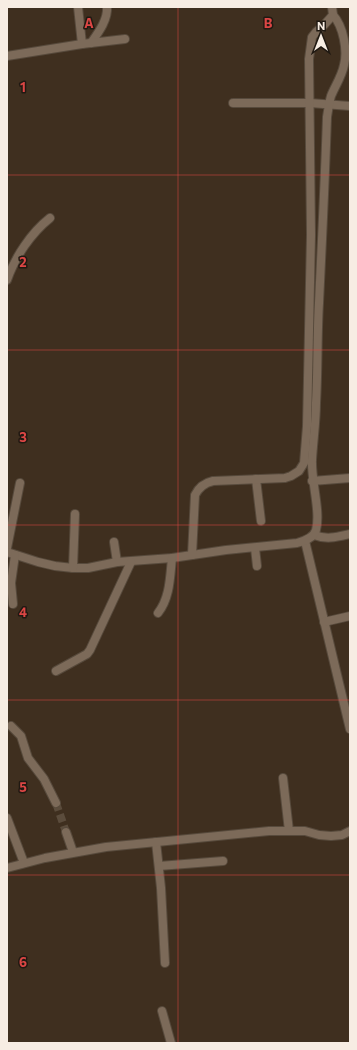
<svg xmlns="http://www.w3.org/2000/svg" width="357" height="1050" font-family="Commissioner,sans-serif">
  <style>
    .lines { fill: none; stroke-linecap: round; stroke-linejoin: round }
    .minor-tunnel { stroke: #5b4c3c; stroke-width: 8; stroke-dasharray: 8 4; stroke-linecap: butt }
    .minor-casing { stroke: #574a3c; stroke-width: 10 }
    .minor { stroke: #7c6a59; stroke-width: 8 }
    .grid { fill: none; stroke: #db4644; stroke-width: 1; stroke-opacity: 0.55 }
    .grid-label { font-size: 13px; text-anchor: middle; font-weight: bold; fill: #db4644; stroke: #201912; stroke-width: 3; stroke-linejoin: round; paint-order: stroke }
  </style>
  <rect width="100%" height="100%" fill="#3f2f1f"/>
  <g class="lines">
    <path class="minor-tunnel" d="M56 803 66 832"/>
    <g class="minor-casing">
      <g id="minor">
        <path d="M78 7 82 44"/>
        <path d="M91 43C98 33 108 20 107 7"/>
        <path d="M7 56 82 44 125 39"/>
        <path d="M233 103H310L350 106"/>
        <path d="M7 280C15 257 31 233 50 218"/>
        <path d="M256 479 261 521"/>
        <path d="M312 481 350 478"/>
        <path d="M314 535C327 540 337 537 350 534"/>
        <path d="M305 541 350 729"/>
        <path d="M114 542 117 562"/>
        <path d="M7 548 20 483"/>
        <path d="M255 548 257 566"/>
        <path d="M7 552 38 562 55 566 73 568H88L117 562 172 558 226 550 297 543C304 541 314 538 316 530 321 512 311 481 312 460 313 441 316 422 316 403 318 369 317 336 319 303 322 241 325 179 327 117 328 111 329 103 331 96 335 86 342 76 344 65 348 50 343 26 333 15"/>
        <path d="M192 555 195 495C199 487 204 483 213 481L285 478 291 476 299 471 304 463 307 426 311 235 309 59 312 37 316 32 324 25 333 15 332 7"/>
        <path d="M73 568 75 514"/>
        <path d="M13 604 11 583 15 555"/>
        <path d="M158 613C170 598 170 577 172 558"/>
        <path d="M324 622 350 616"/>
        <path d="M56 671 87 654 90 650 131 562"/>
        <path d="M11 726 21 736 28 758 44 779 56 803"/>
        <path d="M283 778 289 831"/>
        <path d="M7 818 24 863"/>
        <path d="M66 832 73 852"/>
        <path d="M156 842 161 888 165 963"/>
        <path d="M159 866 223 861"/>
        <path d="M7 868 45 858 106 847 269 831H305L319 835 331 836 342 835 350 831"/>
        <path d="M162 1011 171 1043"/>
      </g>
    </g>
    <use href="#minor" class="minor"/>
  </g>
  <path class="grid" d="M178 7V1043M7 175H350M7 350H350M7 525H350M7 700H350M7 875H350"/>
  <g class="grid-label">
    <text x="89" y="28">A</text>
    <text x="268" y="28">B</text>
    <text x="23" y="92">1</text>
    <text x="23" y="267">2</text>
    <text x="23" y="442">3</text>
    <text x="23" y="617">4</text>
    <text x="23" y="792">5</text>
    <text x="23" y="967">6</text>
  </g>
  <rect width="357" height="1050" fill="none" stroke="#f7ede3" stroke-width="16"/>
  <g transform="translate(321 36)" stroke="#201912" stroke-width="3" paint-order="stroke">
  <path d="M0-3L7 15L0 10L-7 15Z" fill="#f7ede3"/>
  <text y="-6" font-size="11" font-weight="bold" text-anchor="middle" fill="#f7ede3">N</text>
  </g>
</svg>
